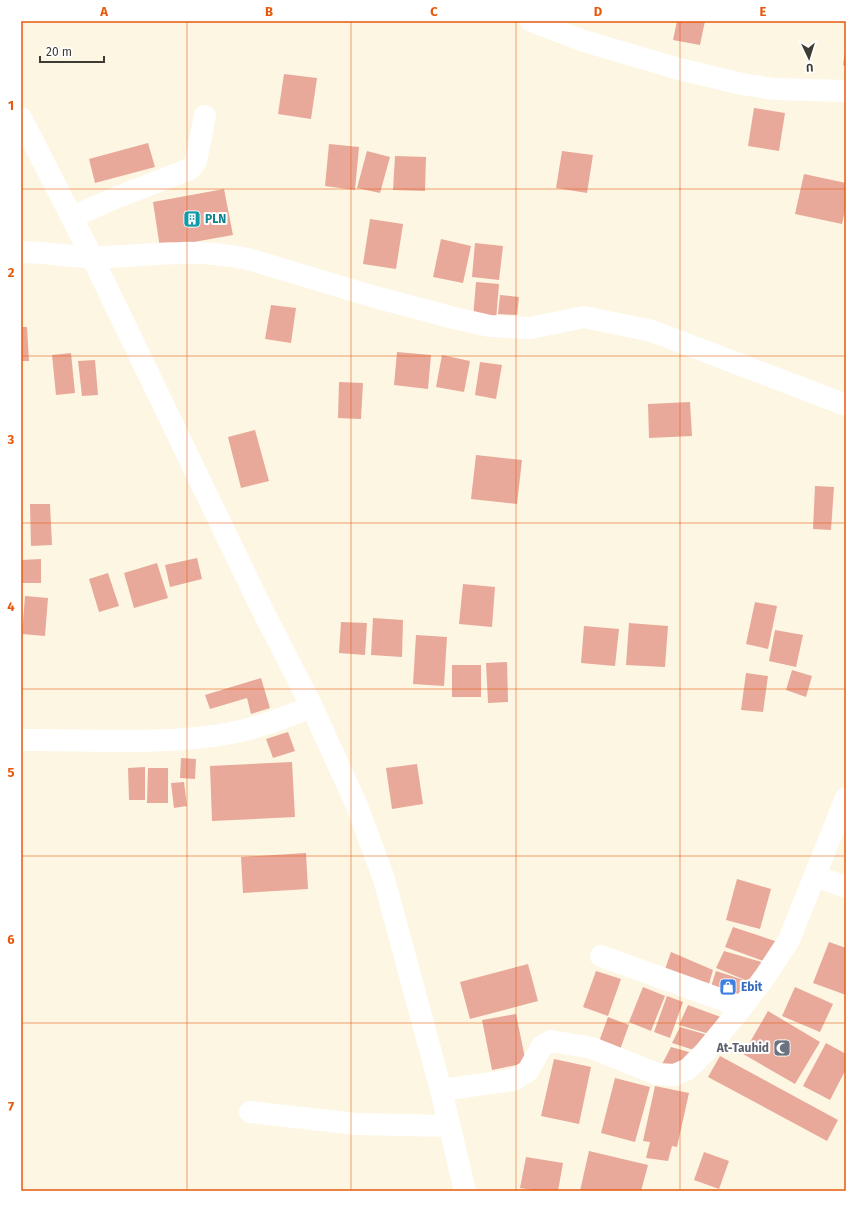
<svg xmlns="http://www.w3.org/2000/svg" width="867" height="1212" font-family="'Fira Sans',sans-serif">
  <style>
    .building { fill: #e8a99a }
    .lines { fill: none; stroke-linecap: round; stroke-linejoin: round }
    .minor { stroke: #fff; stroke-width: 22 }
    .trunk { stroke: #fff; stroke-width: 22 }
    .grid { fill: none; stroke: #e8590c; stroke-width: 1; stroke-opacity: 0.55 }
    .labels { text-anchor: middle; stroke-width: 4; stroke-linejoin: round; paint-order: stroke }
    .culture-label { font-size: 12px; font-weight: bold; fill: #0d838f; stroke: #fff; text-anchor: start }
    .shop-label { font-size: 12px; font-weight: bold; fill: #366cbe; stroke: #fff; text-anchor: start }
    .worship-label { font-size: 12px; font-weight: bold; fill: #5b616d; stroke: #fff; text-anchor: end }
    .neatline { fill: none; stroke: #e8590c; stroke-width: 1.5 }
    .grid-label { font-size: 13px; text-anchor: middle; font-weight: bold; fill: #e8590c }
  </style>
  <rect width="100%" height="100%" fill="#fdf6e3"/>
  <g class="building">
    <path d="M677 21H705L700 45 673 40Z"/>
    <path d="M845 52H846V66L843 65Z"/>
    <path d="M284 74 317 78 311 119 278 114Z"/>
    <path d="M754 108 785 113 779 151 748 146Z"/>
    <path d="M148 143 155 167 95 183 89 159Z"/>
    <path d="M329 144 359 147 355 190 325 186Z"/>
    <path d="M367 151 390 157 380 193 357 188Z"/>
    <path d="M562 151 593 155 587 193 556 188Z"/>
    <path d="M395 156 426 157 425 191 393 190Z"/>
    <path d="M804 174 846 183V206L842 224 795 214Z"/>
    <path d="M224 189 233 235 160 248 153 202Z"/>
    <path d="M370 219 403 224 396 269 363 264Z"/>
    <path d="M441 239 471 246 463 283 433 277Z"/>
    <path d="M475 243 503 246 499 280 472 277Z"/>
    <path d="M476 282 499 284 496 320 473 318Z"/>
    <path d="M500 295 519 297 517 315 498 314Z"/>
    <path d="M271 305 296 308 291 343 265 339Z"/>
    <path d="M21 327H27L29 361H21Z"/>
    <path d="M397 352 431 355 428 389 394 385Z"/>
    <path d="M71 353 75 393 56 395 52 355Z"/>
    <path d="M442 355 470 361 464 392 436 387Z"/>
    <path d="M95 360 98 395 82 396 78 361Z"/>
    <path d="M480 362 502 365 496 399 475 395Z"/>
    <path d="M339 382 363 383 361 419 338 418Z"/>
    <path d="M690 402 692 436 649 438 648 404Z"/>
    <path d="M255 430 269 481 241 488 228 437Z"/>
    <path d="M476 455 522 460 517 504 471 499Z"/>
    <path d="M815 486 834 487 831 530 813 529Z"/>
    <path d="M30 504H50L52 545 31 546Z"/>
    <path d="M197 558 202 579 170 587 165 565Z"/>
    <path d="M41 559V583H21V560Z"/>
    <path d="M157 563 168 598 134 608 124 573Z"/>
    <path d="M108 573 119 606 99 612 89 579Z"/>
    <path d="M463 584 495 587 492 627 459 624Z"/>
    <path d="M25 596 48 598 45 636 22 634Z"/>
    <path d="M755 602 777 606 768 649 746 644Z"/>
    <path d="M373 618 403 620 402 657 371 655Z"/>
    <path d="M341 622 367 623 365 655 339 653Z"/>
    <path d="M629 623 668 626 665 667 626 665Z"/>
    <path d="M584 626 619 629 615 666 581 663Z"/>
    <path d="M775 630 803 635 796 667 769 661Z"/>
    <path d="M416 635 447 637 444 686 413 684Z"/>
    <path d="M507 662 508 702 488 703 486 663Z"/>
    <rect x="452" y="665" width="29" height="32"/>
    <path d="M792 670 812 676 806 697 786 690Z"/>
    <path d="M746 673 768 676 763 712 741 710Z"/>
    <path d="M261 678 270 708 251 714 247 698 210 709 205 695Z"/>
    <path d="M288 732 295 751 273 758 266 739Z"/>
    <path d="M181 758 196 759 195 779 180 778Z"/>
    <path d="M292 762 295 817 212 821 210 766Z"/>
    <path d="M417 764 423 804 392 809 386 768Z"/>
    <path d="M145 767V800H129L128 768Z"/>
    <path d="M148 768H168V803H147Z"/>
    <path d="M184 782 187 806 174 808 171 783Z"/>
    <path d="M306 853 308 889 243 893 241 857Z"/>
    <path d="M737 879 771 889 760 929 726 920Z"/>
    <path d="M733 927 781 943 769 963 725 947Z"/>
    <path d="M829 942 846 948V995L813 983Z"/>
    <path d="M724 951 768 964 755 984 716 968Z"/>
    <path d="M671 952 713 970 707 991 663 975Z"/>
    <path d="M528 964 538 1001 470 1019 460 982Z"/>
    <path d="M596 971 621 979 608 1016 583 1007Z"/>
    <path d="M716 971 747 981 740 1003 709 993Z"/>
    <path d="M643 987 665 996 651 1031 629 1022Z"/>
    <path d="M795 987 833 1004 820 1032 782 1016Z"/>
    <path d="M667 996 683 1002 670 1038 654 1032Z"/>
    <path d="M688 1005 726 1019 716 1036 679 1025Z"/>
    <path d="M768 1011 820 1042 795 1084 743 1054Z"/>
    <path d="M516 1014 526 1063 492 1070 482 1020Z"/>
    <path d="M608 1017 629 1025 618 1055 597 1047Z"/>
    <path d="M680 1027 711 1036 700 1052 672 1043Z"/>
    <path d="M826 1043 846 1054V1069L830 1100 803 1086Z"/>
    <path d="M671 1047 696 1054 659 1070Z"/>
    <path d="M720 1056 838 1120 827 1141 708 1077Z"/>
    <path d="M554 1059 591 1067 579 1124 541 1116Z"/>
    <path d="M615 1078 650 1087 635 1142 601 1133Z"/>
    <path d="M655 1086 689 1093 677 1147 672 1146 668 1161 646 1158 650 1142 643 1141Z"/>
    <path d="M589 1151 648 1165 641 1191H580Z"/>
    <path d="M704 1152 729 1161 719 1189 694 1180Z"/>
    <path d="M526 1157 563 1163 558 1191H539L520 1188Z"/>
  </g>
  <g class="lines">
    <g class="minor">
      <path d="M531 21 584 41 679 69 742 84 774 89 846 91"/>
      <path d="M72 217 120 196 190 169 196 161 205 116"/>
      <path d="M21 252C45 252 68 257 92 257 121 258 151 253 181 253 204 252 226 255 248 259L375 297 454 318 490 326 530 328 584 317 652 331 846 405"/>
      <path d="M21 740C91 739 161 746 231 733 259 728 285 717 312 707"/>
      <path d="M815 876 846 887"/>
      <path d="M601 956 742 1007"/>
      <path d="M441 1090 513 1080 528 1071 542 1046 551 1041 592 1048 657 1074 675 1075 688 1069 705 1052 742 1007 764 978 789 940 846 798"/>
      <path d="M250 1112 357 1124 450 1126"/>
    </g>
    <path class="trunk" d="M21 118 92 257 258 601 312 707 357 806 384 879 441 1090 465 1191"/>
  </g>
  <path class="grid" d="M187 21V1191M351 21V1191M516 21V1191M680 21V1191M21 189H846M21 356H846M21 523H846M21 689H846M21 856H846M21 1023H846"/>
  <defs>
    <g id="building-square" transform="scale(0.9)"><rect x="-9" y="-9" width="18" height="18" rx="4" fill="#0f9aa8" stroke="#fff"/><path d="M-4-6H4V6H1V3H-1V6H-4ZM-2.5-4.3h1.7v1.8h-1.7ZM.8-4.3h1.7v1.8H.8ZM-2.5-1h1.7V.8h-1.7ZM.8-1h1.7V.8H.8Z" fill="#fff"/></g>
    <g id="shop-square" transform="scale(0.9)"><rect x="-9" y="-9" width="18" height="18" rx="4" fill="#3f7fe0" stroke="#fff"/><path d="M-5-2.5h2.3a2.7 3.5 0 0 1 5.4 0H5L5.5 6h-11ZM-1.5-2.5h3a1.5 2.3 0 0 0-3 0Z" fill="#fff"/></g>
    <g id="mosque-square" transform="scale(0.9)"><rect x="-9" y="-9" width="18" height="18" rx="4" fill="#6b7280" stroke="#fff"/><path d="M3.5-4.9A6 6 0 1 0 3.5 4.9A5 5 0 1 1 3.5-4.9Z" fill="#fff"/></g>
  </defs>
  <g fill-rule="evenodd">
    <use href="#building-square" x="192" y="219"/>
    <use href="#shop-square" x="728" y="987"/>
    <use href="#mosque-square" x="782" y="1048"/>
  </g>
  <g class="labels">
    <g class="culture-label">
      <text x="205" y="223">PLN</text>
    </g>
    <g class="shop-label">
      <text x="741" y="991">Ebit</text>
    </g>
    <g class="worship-label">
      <text x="769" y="1052">At-Tauhid</text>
    </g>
  </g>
  <rect width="867" height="1212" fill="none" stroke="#ffffff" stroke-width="44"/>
  <g transform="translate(809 58) rotate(176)" stroke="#ffffff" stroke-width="3" paint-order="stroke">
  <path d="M0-3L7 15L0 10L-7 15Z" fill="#3e3b33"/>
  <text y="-6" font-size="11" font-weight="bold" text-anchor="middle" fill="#3e3b33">U</text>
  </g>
  <path d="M40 56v6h64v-6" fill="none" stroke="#3e3b33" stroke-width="2"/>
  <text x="46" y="56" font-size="12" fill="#3e3b33" stroke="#ffffff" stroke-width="3" paint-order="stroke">20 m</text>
  <rect x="22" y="22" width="823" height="1168" class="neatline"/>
  <g class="grid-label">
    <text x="104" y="16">A</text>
    <text x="269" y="16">B</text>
    <text x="434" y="16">C</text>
    <text x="598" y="16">D</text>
    <text x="763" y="16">E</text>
    <text x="11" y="110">1</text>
    <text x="11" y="277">2</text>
    <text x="11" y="444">3</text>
    <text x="11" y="611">4</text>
    <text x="11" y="777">5</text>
    <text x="11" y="944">6</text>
    <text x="11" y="1111">7</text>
  </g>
</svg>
